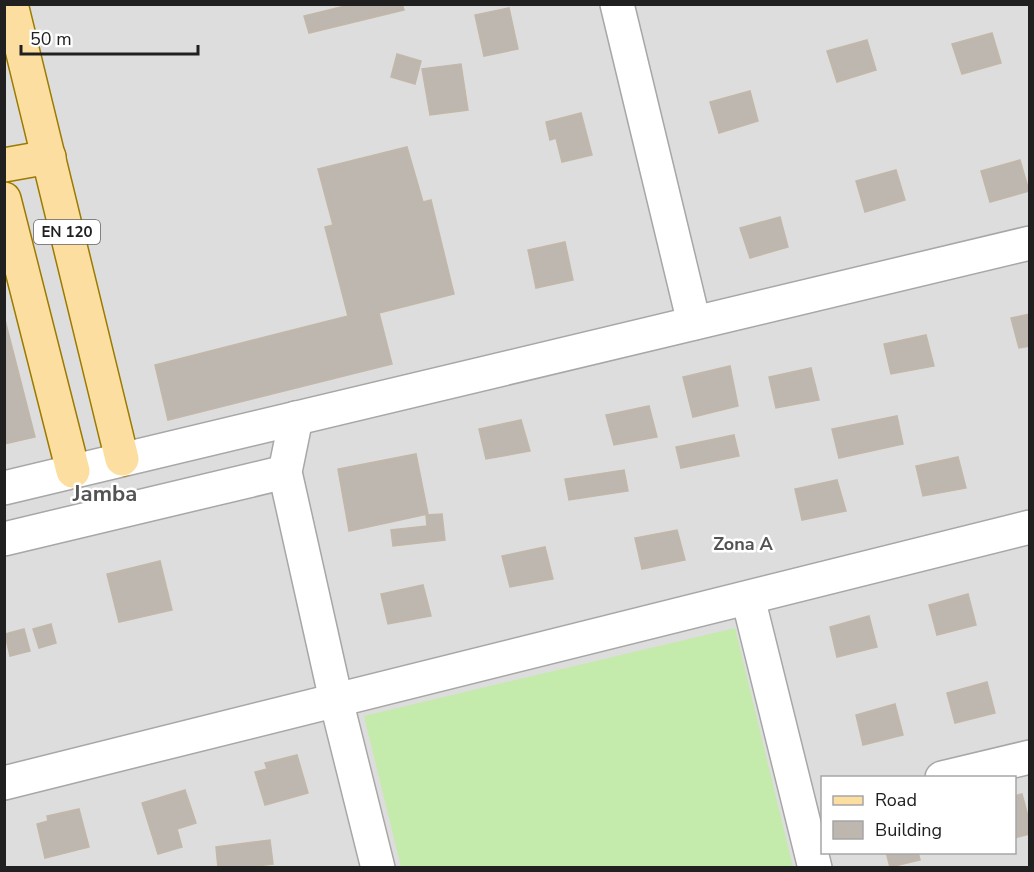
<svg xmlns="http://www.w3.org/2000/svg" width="1034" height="872" font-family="'Nunito Sans',sans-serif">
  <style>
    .residential { fill: #dedddd; fill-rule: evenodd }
    .grass { fill: #c4eaac }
    .building { fill: #bdb7af; stroke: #c2b7a8; stroke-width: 1.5 }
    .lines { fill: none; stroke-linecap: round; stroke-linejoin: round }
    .minor-casing { stroke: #a7a7a7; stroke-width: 36 }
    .major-casing { stroke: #9c7a00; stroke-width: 36 }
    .minor { stroke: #fff; stroke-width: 33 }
    .major { stroke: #fcdfa0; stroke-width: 33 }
    .labels { text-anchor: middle; stroke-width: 5; stroke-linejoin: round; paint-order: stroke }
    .shield { fill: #fff; stroke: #636363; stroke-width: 1.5 }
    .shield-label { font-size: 15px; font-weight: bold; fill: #202020 }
    .neighbourhood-label { font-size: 18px; font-weight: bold; fill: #535353; stroke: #fff }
    .district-label { font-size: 22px; font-weight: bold; fill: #535353; stroke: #fff }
  </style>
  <rect width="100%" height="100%" fill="#f0eee6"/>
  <path class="residential" d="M5 5H1029V867L5 868ZM822 778H1014V852H822Z"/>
  <path class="grass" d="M735 628 793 867H401L364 716Z"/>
  <g class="building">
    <path d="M353 4H402L404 10 309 33 304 16Z"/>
    <path d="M509 8 518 49 484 56 475 15Z"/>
    <path d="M992 33 1001 63 962 74 952 44Z"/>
    <path d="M867 40 876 70 837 82 827 51Z"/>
    <path d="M397 54 421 61 415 84 391 77Z"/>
    <path d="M461 64 468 110 430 115 422 69Z"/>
    <path d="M750 91 758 121 719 133 710 102Z"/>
    <path d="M581 113 592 155 562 162 556 138 550 140 546 122Z"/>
    <path d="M407 147 423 202 431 200 454 294 379 313 392 364 168 420 155 365 348 316 325 227 333 225 318 169Z"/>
    <path d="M1020 160 1029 191 990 202 981 171Z"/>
    <path d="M896 170 905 200 865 212 856 181Z"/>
    <path d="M780 217 788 247 750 258 740 228Z"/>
    <path d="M565 242 573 280 536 288 528 250Z"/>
    <path d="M1030 314V346L1019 348 1011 318Z"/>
    <path d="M4 316 35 437 4 444Z"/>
    <path d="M926 335 934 366 891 374 884 344Z"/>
    <path d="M730 366 738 406 693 417 683 377Z"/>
    <path d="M811 368 819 400 776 408 769 377Z"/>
    <path d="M649 406 657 437 614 445 606 415Z"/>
    <path d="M897 416 903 444 839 458 832 429Z"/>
    <path d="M521 420 530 451 486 459 479 429Z"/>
    <path d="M734 435 739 456 681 468 676 447Z"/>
    <path d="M416 454 428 514 349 531 338 469Z"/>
    <path d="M958 457 966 488 923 496 916 466Z"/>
    <path d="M624 470 628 491 569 500 565 479Z"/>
    <path d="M837 480 846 511 802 520 795 489Z"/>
    <path d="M442 514 445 540 393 546 391 530 427 526 426 515Z"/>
    <path d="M677 530 685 560 642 569 635 538Z"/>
    <path d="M545 547 553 579 510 587 502 556Z"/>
    <path d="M160 561 172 610 119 622 107 574Z"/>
    <path d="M423 585 431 616 388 624 381 594Z"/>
    <path d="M968 594 976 625 937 635 929 605Z"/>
    <path d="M869 616 877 647 837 657 830 627Z"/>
    <path d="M51 624 56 643 39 648 33 629Z"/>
    <path d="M24 629 30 651 10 656 5 634Z"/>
    <path d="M987 682 995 713 955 723 947 693Z"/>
    <path d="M895 704 903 735 863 745 856 715Z"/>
    <path d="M297 755 308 793 265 805 255 772 267 769 265 763Z"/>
    <path d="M185 790 196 823 177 829 182 847 158 854 142 803Z"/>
    <path d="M1022 794 1030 824V834L1014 838V796Z"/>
    <path d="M79 809 89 847 45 858 37 824 48 821 47 816Z"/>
    <path d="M270 840 273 864 240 868H218L216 847Z"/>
    <path d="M886 852H918L920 860 890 867Z"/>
  </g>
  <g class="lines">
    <g class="minor-casing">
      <g id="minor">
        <path d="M617 4 694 323"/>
        <path d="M296 418 285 472 336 700 378 868"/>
        <path d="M4 488 1030 243"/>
        <path d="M4 539 285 472"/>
        <path d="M748 598 815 868"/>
        <path d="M942 778 1030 757"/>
        <path d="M4 783 1030 527"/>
      </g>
    </g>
    <g class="major-casing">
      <g id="major">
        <path d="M11 4 122 459"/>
        <path d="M4 165 49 157"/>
        <path d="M4 199 73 471"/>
      </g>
    </g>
    <use href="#minor" class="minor"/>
    <use href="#major" class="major"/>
  </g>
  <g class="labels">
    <rect class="shield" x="34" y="220" width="66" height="24" rx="4.5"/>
    <g class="shield-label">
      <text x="67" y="237">EN 120</text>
    </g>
    <g class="neighbourhood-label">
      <text x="743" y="550">Zona A</text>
    </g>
    <g class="district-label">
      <text x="105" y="501">Jamba</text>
    </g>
  </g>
  <rect width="1034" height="872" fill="none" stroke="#202020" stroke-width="12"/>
  <rect x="821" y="776" width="195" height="78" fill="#ffffff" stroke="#a6a6a6" stroke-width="1.5"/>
  <rect x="833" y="796" width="30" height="9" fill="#fcdfa0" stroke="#a6a6a6" stroke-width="1.5"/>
  <text x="875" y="806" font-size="18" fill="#202020">Road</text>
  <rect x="833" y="821" width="30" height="18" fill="#bdb7af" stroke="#a6a6a6" stroke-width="1.5"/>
  <text x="875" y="836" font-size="18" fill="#202020">Building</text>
  <path d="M21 45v9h177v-9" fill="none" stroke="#202020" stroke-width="3"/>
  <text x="30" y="45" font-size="18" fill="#202020" stroke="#ffffff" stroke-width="4.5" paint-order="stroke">50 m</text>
</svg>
